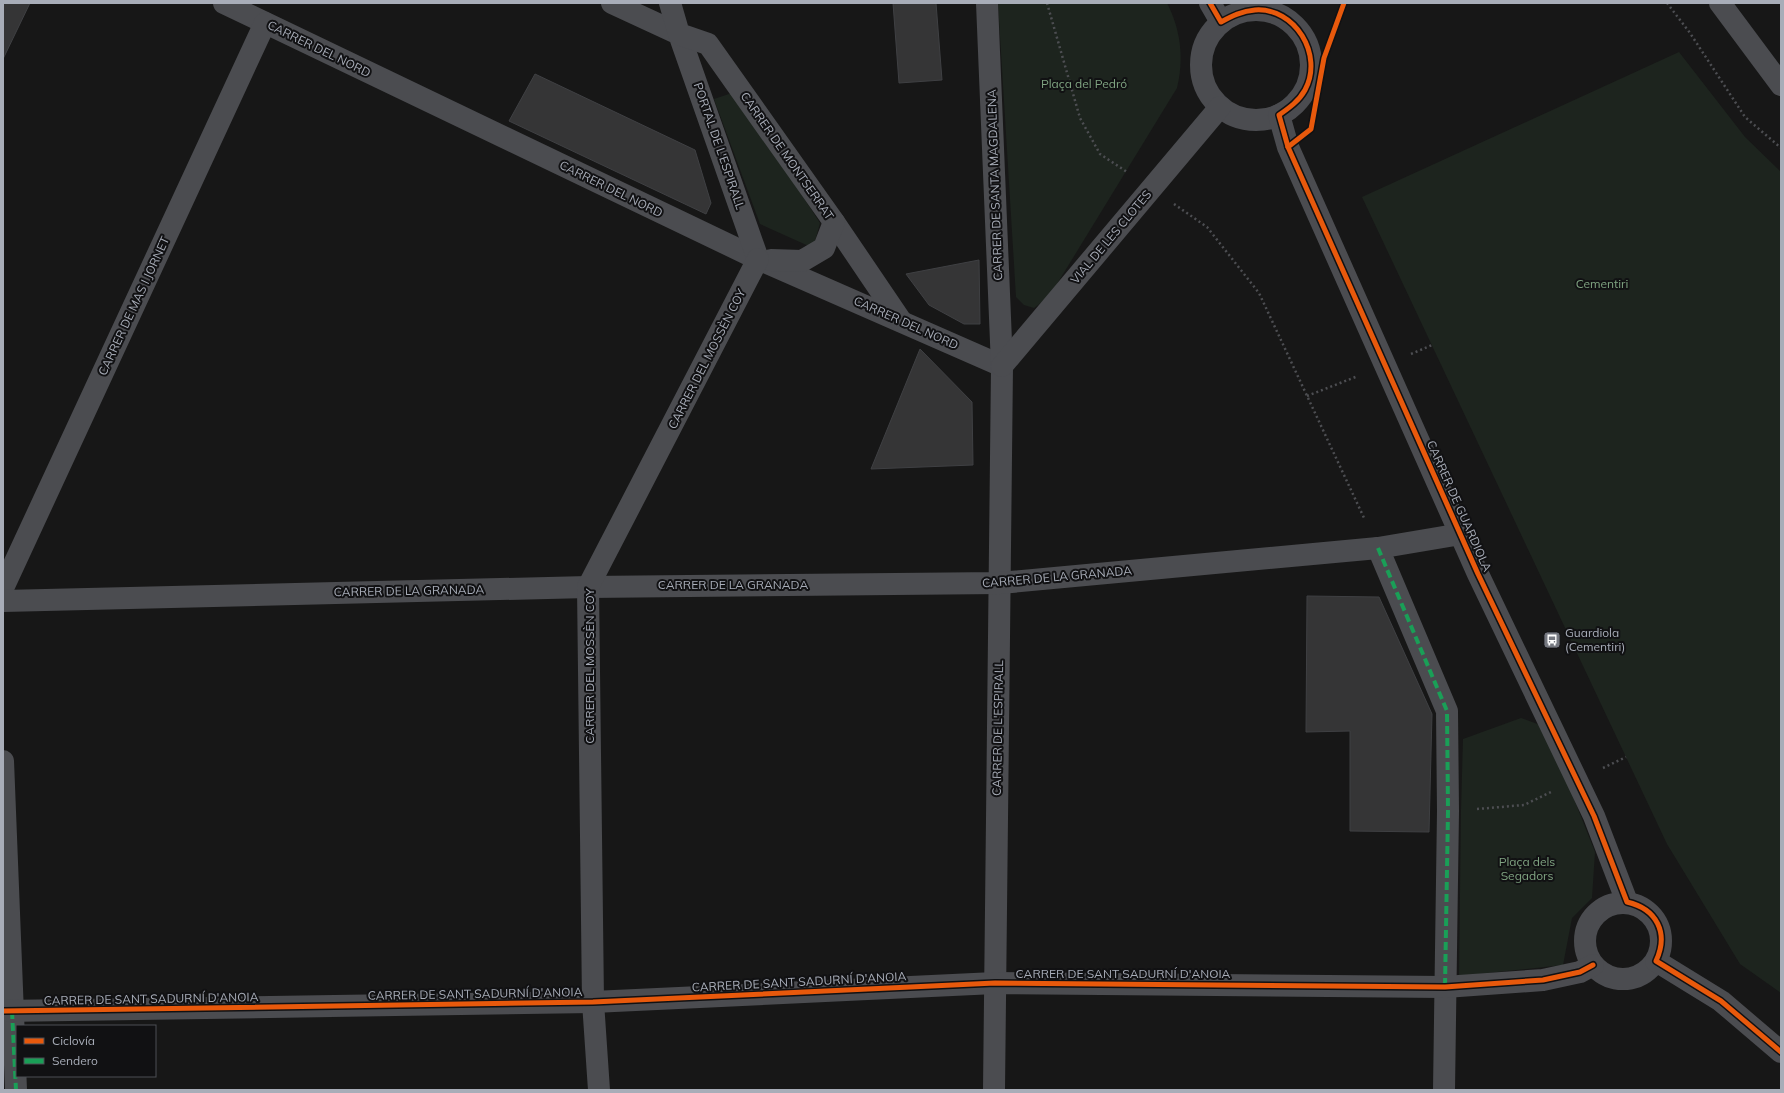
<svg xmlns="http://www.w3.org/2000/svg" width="1784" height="1093" font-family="Mulish,sans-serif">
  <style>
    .green { fill: #1d241e }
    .building { fill: #353536; stroke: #3f4043 }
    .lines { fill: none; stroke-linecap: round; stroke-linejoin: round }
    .path { stroke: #4d4e52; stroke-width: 2.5; stroke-dasharray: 2 3; stroke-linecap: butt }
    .minor { stroke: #4b4c50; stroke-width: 22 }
    .quiet { stroke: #1a9f57; stroke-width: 4; stroke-dasharray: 8 4; stroke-linecap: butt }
    .cycleway-casing { stroke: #111113; stroke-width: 8 }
    .cycleway { stroke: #e8590c; stroke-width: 5 }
    .labels { text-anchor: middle; stroke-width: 4; stroke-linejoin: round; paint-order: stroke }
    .street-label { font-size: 12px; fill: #a8adb8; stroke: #111113 }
    .park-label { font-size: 12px; fill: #7fa381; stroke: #111113 }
    .poi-label { font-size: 12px; fill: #a8adb8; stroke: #111113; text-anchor: start }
  </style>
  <rect width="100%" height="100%" fill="#171717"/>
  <g class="green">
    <path d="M998 3H1167C1181 30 1184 59 1177 88L1049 297 1034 308 1024 305 1016 297Z"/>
    <path d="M1679 52 1745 137 1781 172V993L1740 964 1667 844 1362 197Z"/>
    <path d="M735 92 820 223 813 248 760 224 714 99Z"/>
    <path d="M1521 718 1540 725 1568 784 1595 852 1592 898 1572 918 1563 965 1459 976 1461 810 1463 739Z"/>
  </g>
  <g class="building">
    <path d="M3 3H30L3 59Z"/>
    <path d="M893 3H936L942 80 899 83Z"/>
    <path d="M535 74 695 150 711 203 706 214 509 121Z"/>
    <path d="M979 260 980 324H964L929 305 906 274Z"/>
    <path d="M920 349 972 402 973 465 871 469Z"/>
    <path d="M1307 596 1379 597 1432 714 1429 832 1350 831V731L1306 732Z"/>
  </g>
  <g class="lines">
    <g class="path">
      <path d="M1047 3 1080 118 1100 154 1127 172"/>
      <path d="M1667 3 1690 33 1745 117 1781 148"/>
      <path d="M1174 204 1207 227 1259 293 1365 520"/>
      <path d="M1411 354 1432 345"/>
      <path d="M1307 396 1358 376"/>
      <path d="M1603 768 1626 757"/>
      <path d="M1477 809 1524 805 1551 792"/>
    </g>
    <g class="minor">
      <path d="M224 3 758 259 1002 366"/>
      <path d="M612 3 679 34 758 259"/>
      <path d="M670 3 679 34 708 44 834 222 901 321"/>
      <path d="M987 3 1002 366 994 1090"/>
      <path d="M1210 3 1221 22"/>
      <path d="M1720 3 1781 85"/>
      <circle cx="1256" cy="65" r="55"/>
      <path d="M1279 115 1288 147 1478 574 1594 816 1627 902"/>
      <path d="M771 260 802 261 824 248 834 222"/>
      <path d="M1002 366 1220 107"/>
      <path d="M1378 548 1447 711 1448 811 1444 1090"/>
      <path d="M3 588 265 23"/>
      <path d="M3 601 588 587 1000 583 1378 548 1461 534"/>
      <path d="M3 761 16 1090"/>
      <circle cx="1623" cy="941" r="38"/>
      <path d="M1656 961 1721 1001 1781 1052"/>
      <path d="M3 1011 593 1002 995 983 1445 987 1543 980 1580 972 1593 965"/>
      <path d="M599 1090 593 1002 588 587 758 259"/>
    </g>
    <g class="quiet">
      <path d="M1378 548 1447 711 1448 811 1445 987"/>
      <path d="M12 1011 16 1090"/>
    </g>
    <g class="cycleway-casing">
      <g id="cycleway">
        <path d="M1210 3 1221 22C1232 16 1242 11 1255 10 1295 7 1324 55 1305 90 1299 101 1289 108 1279 115L1288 147 1478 574 1594 816 1627 902C1657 909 1669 933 1656 961L1721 1001 1781 1052"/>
        <path d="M1288 147 1311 129 1324 58 1344 3"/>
        <path d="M3 1011 593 1002 995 983 1445 987 1543 980 1580 972 1593 965"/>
      </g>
    </g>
    <use href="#cycleway" class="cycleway"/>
  </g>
  <defs>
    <g id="bus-square" transform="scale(0.9)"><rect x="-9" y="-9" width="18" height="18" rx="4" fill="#757880" stroke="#111113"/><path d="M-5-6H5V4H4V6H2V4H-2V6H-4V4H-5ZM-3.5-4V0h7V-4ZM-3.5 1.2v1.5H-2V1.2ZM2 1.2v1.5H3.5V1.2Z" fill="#fff"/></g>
  </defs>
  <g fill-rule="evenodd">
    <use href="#bus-square" x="1552" y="640"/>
  </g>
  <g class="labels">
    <g class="street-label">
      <text transform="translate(319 49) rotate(26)" y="4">CARRER DEL NORD</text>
      <text transform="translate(719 146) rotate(71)" y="4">PORTAL DE L'ESPIRALL</text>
      <text transform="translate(787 156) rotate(55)" y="4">CARRER DE MONTSERRAT</text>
      <text transform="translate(995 185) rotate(-92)" y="4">CARRER DE SANTA MAGDALENA</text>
      <text transform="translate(611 189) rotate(26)" y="4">CARRER DEL NORD</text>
      <text transform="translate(1111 237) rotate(-50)" y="4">VIAL DE LES CLOTES</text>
      <text transform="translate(134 306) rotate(-65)" y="4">CARRER DE MAS I JORNET</text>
      <text transform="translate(906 323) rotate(24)" y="4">CARRER DEL NORD</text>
      <text transform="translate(707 359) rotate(-63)" y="4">CARRER DEL MOSSÈN COY</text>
      <text transform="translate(1459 506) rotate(66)" y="4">CARRER DE GUARDIOLA</text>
      <text transform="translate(1057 577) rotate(-5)" y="4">CARRER DE LA GRANADA</text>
      <text x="733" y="589">CARRER DE LA GRANADA</text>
      <text transform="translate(409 591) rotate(-1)" y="4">CARRER DE LA GRANADA</text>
      <text transform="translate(590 666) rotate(-90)" y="4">CARRER DEL MOSSÈN COY</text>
      <text transform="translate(998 728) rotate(-89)" y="4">CARRER DE L'ESPIRALL</text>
      <text x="1123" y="978">CARRER DE SANT SADURNÍ D'ANOIA</text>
      <text transform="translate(799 982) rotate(-3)" y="4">CARRER DE SANT SADURNÍ D'ANOIA</text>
      <text transform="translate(475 994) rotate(-1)" y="4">CARRER DE SANT SADURNÍ D'ANOIA</text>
      <text transform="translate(151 999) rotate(-1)" y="4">CARRER DE SANT SADURNÍ D'ANOIA</text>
    </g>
    <g class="park-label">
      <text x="1084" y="88">Plaça del Pedró</text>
      <text x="1602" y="288">Cementiri</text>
      <text x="1527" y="866">Plaça dels<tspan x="1527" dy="14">Segadors</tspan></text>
    </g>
    <g class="poi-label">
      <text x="1565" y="637">Guardiola<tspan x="1565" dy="14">(Cementiri)</tspan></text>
    </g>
  </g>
  <rect width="1784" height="1093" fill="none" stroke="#a8adb8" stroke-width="8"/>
  <rect x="16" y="1025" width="140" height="52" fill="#111113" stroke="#4d4f55"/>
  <rect x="24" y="1038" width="20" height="6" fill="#e8590c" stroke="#4d4f55"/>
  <text x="52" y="1045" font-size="12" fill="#a8adb8">Ciclovía</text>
  <rect x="24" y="1058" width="20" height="6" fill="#1a9f57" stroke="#4d4f55"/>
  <text x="52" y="1065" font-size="12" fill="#a8adb8">Sendero</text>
</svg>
